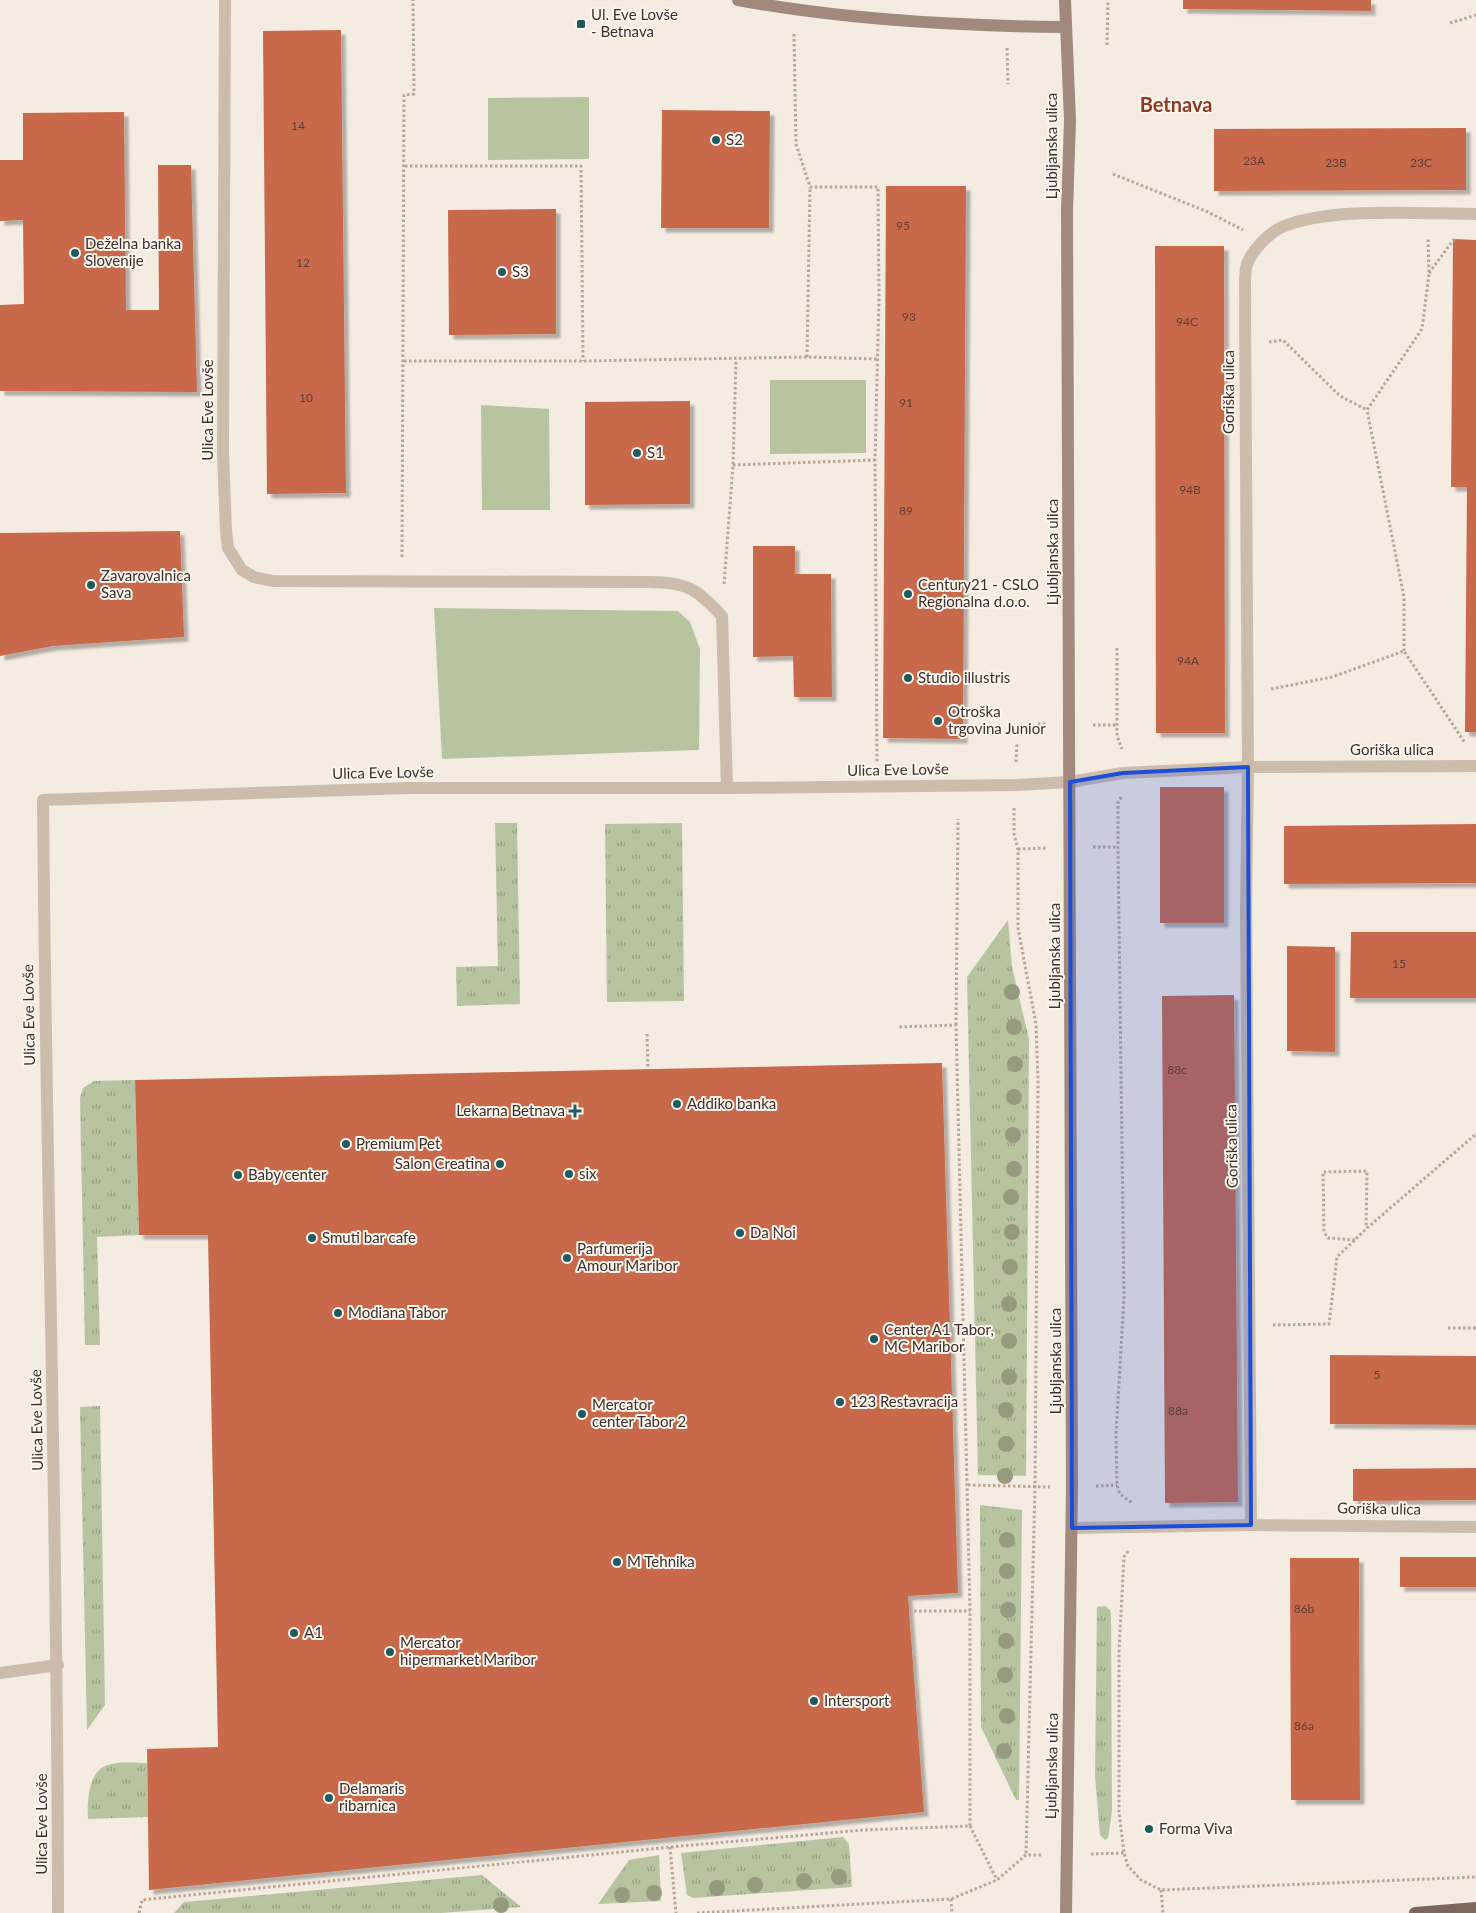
<svg xmlns="http://www.w3.org/2000/svg" width="1476" height="1913" font-family="Lato,sans-serif">
  <style>
    .grass { fill: url(#grass-tufts) }
    .park { fill: #b8c4a0 }
    .building { fill: #c8694b; filter: url(#shadow) }
    .lines { fill: none; stroke-linecap: round; stroke-linejoin: round }
    .path { stroke: #b9a596; stroke-width: 3; stroke-dasharray: 2.5 2.5; stroke-linecap: butt }
    .lane { stroke: #cdbbac; stroke-width: 12 }
    .street { stroke: #cdbbac; stroke-width: 12 }
    .secondary { stroke: #a18a7d; stroke-width: 12 }
    .primary { stroke: #7d675c; stroke-width: 12 }
    .tree { fill: #969b7f }
    .marked { fill: #1d4ed8; fill-opacity: 0.2; stroke: #1d4ed8; stroke-width: 4; stroke-linejoin: round }
    .poi-dot { fill: #1f5a5e; stroke: #fbf5ee; stroke-width: 2 }
    .labels { text-anchor: middle; stroke-width: 4; stroke-linejoin: round; paint-order: stroke }
    .number-label { font-size: 12px; fill: #5e3e33 }
    .poi-label { font-size: 15px; fill: #3b302b; stroke: #fbf5ee; text-anchor: start }
    .street-label { font-size: 15px; fill: #3b302b; stroke: #fbf5ee }
    .district-label { font-size: 20px; font-weight: bold; fill: #8c3b22; stroke: #fbf5ee }
  </style>
  <defs>
    <pattern id="grass-tufts" width="24" height="20" patternUnits="userSpaceOnUse" patternTransform="scale(1.25)"><rect width="24" height="20" fill="#b8c4a0"/><path d="M3 7l-1-3M5 7V3M7 7l1-3M15 17l-1-3M17 17v-4M19 17l1-3" fill="none" stroke="#97a083"/></pattern>
    <filter id="shadow"><feDropShadow dx="4.5" dy="4.5" stdDeviation="1" flood-color="#0004"/></filter>
  </defs>
  <rect width="100%" height="100%" fill="#f4ebe1"/>
  <g class="grass">
    <path d="M495 823H517L520 1004 457 1006 456 967 498 966Z"/>
    <path d="M682 823 684 1001 607 1002 605 824Z"/>
    <path d="M1008 920 1012 967 1029 1039 1026 1476 978 1475 967 977Z"/>
    <path d="M135 1080 139 1235 97 1237 100 1345H85L80 1098 83 1088 94 1081Z"/>
    <path d="M100 1406 105 1705 87 1730 80 1407Z"/>
    <path d="M980 1505 1022 1510 1019 1800H1016L981 1727Z"/>
    <path d="M1105 1606 1110 1610 1111 1614 1112 1811 1108 1838 1105 1840 1100 1835 1095 1776 1097 1607Z"/>
    <path d="M147 1763 148 1817 88 1819C87 1803 88 1770 108 1765 120 1761 135 1763 147 1763Z"/>
    <path d="M843 1837 849 1844 852 1887 693 1898 687 1895 681 1853Z"/>
    <path d="M659 1855 661 1901 598 1904 629 1860Z"/>
    <path d="M482 1875 521 1907 441 1913H174L184 1902Z"/>
  </g>
  <g class="park">
    <path d="M589 97V159L488 160V98Z"/>
    <path d="M770 380H866V453L770 454Z"/>
    <path d="M481 405 549 409 550 510H482Z"/>
    <path d="M434 608 678 611 690 622 700 649 699 750 442 759Z"/>
  </g>
  <g class="building">
    <path d="M1183 0H1371V11L1183 9Z"/>
    <path d="M341 30 346 493 267 494 263 31Z"/>
    <path d="M662 110 770 111 769 228H661Z"/>
    <path d="M124 112 126 310H159L158 165H191L197 392 0 391V305L24 304 23 220 0 221V160H23V113Z"/>
    <path d="M1466 128V190L1214 191V129Z"/>
    <path d="M886 186H966L963 739 883 738Z"/>
    <path d="M556 209V334L449 335 448 210Z"/>
    <path d="M1453 239 1476 240V732H1465L1467 487H1451Z"/>
    <path d="M1155 246H1224L1225 733H1156Z"/>
    <path d="M690 401V504L585 505V402Z"/>
    <path d="M180 531 184 637 53 646 0 656V533Z"/>
    <path d="M753 546H795V574H831L832 697H794L793 656 753 657Z"/>
    <rect x="1160" y="787" width="64" height="136"/>
    <path d="M1476 824V883L1284 884V826Z"/>
    <path d="M1351 932H1476V998H1350Z"/>
    <path d="M1287 946 1335 947V1052L1287 1051Z"/>
    <path d="M1234 995 1238 1502 1165 1503 1162 996Z"/>
    <path d="M942 1063 958 1593 908 1596 924 1812 149 1890 147 1749 218 1747 208 1235H139L135 1080Z"/>
    <path d="M1330 1355 1476 1356V1425L1330 1424Z"/>
    <path d="M1476 1468V1500L1353 1501V1469Z"/>
    <rect x="1400" y="1557" width="76" height="30"/>
    <path d="M1290 1558H1359L1360 1800H1291Z"/>
  </g>
  <g class="lines">
    <g class="path">
      <path d="M1450 23 1476 15"/>
      <path d="M794 34 796 144 810 187H878L879 298 875 460 877 762"/>
      <path d="M1107 45 1108 0"/>
      <path d="M1007 48 1008 84"/>
      <path d="M405 166H581L583 361"/>
      <path d="M1113 174 1208 212 1243 230"/>
      <path d="M1429 273 1455 238"/>
      <path d="M1269 342 1283 340 1340 396 1367 410"/>
      <path d="M807 357 810 187"/>
      <path d="M404 361H583L807 357 877 359"/>
      <path d="M733 465 875 460"/>
      <path d="M402 557 404 95 414 94 413 0"/>
      <path d="M724 584 733 465 736 360"/>
      <path d="M1117 648V736L1122 749"/>
      <path d="M1404 651V597L1367 410 1422 329 1429 274 1428 237"/>
      <path d="M1271 689 1332 677 1404 651 1465 743"/>
      <path d="M1038 724H1046"/>
      <path d="M1093 725H1117"/>
      <path d="M1016 762 1017 743"/>
      <path d="M1121 797 1118 803V847L1124 1298 1116 1434 1117 1485 1120 1494 1132 1503"/>
      <path d="M1014 808V834L1018 849V928L1036 1024 1038 1082 1035 1487 1026 1855"/>
      <path d="M1093 847H1118"/>
      <path d="M1018 849 1047 848"/>
      <path d="M956 1025 958 819"/>
      <path d="M647 1034 648 1069"/>
      <path d="M1355 1240 1328 1238 1324 1232 1323 1172 1367 1171 1366 1228"/>
      <path d="M1273 1325 1329 1324 1337 1257 1366 1229 1476 1134"/>
      <path d="M1448 1328H1476"/>
      <path d="M968 1485 1050 1487"/>
      <path d="M1096 1486 1117 1485"/>
      <path d="M1128 1551 1124 1557 1119 1651V1812L1124 1853 1128 1866 1141 1880 1161 1890 1476 1877"/>
      <path d="M909 1611H970"/>
      <path d="M970 1826 997 1880"/>
      <path d="M670 1847 676 1913"/>
      <path d="M1091 1854 1124 1853"/>
      <path d="M1161 1890 1163 1913"/>
      <path d="M951 1899 952 1913"/>
      <path d="M139 1913 142 1900 670 1847 863 1830 970 1826V1611L956 1025 897 1027"/>
      <path d="M697 1913 951 1899 997 1880 1026 1855H1043"/>
    </g>
    <path class="lane" d="M0 1673 58 1665"/>
    <g class="street">
      <path d="M225 0 223 453 226 531 228 548 242 570 254 577 273 581 649 582C687 582 697 589 722 616L727 788"/>
      <path d="M1476 214C1422 214 1328 206 1280 228 1268 234 1252 251 1247 264 1243 277 1246 296 1245 310L1248 767 1246 908 1251 1525 1476 1527"/>
      <path d="M1072 1528 1251 1525"/>
      <path d="M58 1913C58 1542 46 1171 43 800L409 788H727L1015 785 1070 782 1123 773 1248 767 1476 766"/>
    </g>
    <g class="secondary">
      <path d="M738 0C845 20 956 26 1065 27"/>
      <path d="M1065 0 1070 120 1067 211 1072 1487 1066 1913"/>
    </g>
    <path class="primary" d="M1415 1913 1476 1908"/>
  </g>
  <g class="tree">
    <circle cx="1012" cy="992" r="8"/>
    <circle cx="1014" cy="1027" r="8"/>
    <circle cx="1015" cy="1064" r="8"/>
    <circle cx="1014" cy="1097" r="8"/>
    <circle cx="1013" cy="1135" r="8"/>
    <circle cx="1014" cy="1169" r="8"/>
    <circle cx="1011" cy="1197" r="8"/>
    <circle cx="1012" cy="1232" r="8"/>
    <circle cx="1010" cy="1267" r="8"/>
    <circle cx="1009" cy="1304" r="8"/>
    <circle cx="1009" cy="1341" r="8"/>
    <circle cx="1009" cy="1377" r="8"/>
    <circle cx="1006" cy="1410" r="8"/>
    <circle cx="1006" cy="1444" r="8"/>
    <circle cx="1005" cy="1476" r="8"/>
    <circle cx="1007" cy="1540" r="8"/>
    <circle cx="1007" cy="1571" r="8"/>
    <circle cx="1008" cy="1610" r="8"/>
    <circle cx="1006" cy="1641" r="8"/>
    <circle cx="1005" cy="1675" r="8"/>
    <circle cx="1007" cy="1716" r="8"/>
    <circle cx="1004" cy="1751" r="8"/>
    <circle cx="839" cy="1877" r="8"/>
    <circle cx="804" cy="1881" r="8"/>
    <circle cx="755" cy="1885" r="8"/>
    <circle cx="717" cy="1888" r="8"/>
    <circle cx="654" cy="1893" r="8"/>
    <circle cx="622" cy="1895" r="8"/>
    <circle cx="501" cy="1905" r="8"/>
  </g>
  <path class="marked" d="M1248 767 1251 1525 1072 1528 1070 782 1123 773Z"/>
  <g class="poi-dot">
    <rect x="576" y="19" width="10" height="10" rx="2.5"/>
    <circle cx="716" cy="140" r="5"/>
    <circle cx="75" cy="253" r="5"/>
    <circle cx="502" cy="272" r="5"/>
    <circle cx="637" cy="453" r="5"/>
    <circle cx="91" cy="585" r="5"/>
    <circle cx="908" cy="594" r="5"/>
    <circle cx="908" cy="678" r="5"/>
    <circle cx="938" cy="721" r="5"/>
    <circle cx="677" cy="1104" r="5"/>
    <path d="M572.5 1103.5h5v5h5v5h-5v5h-5v-5h-5v-5h5z"/>
    <circle cx="346" cy="1144" r="5"/>
    <circle cx="500" cy="1164" r="5"/>
    <circle cx="569" cy="1174" r="5"/>
    <circle cx="238" cy="1175" r="5"/>
    <circle cx="740" cy="1233" r="5"/>
    <circle cx="312" cy="1238" r="5"/>
    <circle cx="567" cy="1258" r="5"/>
    <circle cx="338" cy="1313" r="5"/>
    <circle cx="874" cy="1339" r="5"/>
    <circle cx="840" cy="1402" r="5"/>
    <circle cx="582" cy="1414" r="5"/>
    <circle cx="617" cy="1562" r="5"/>
    <circle cx="294" cy="1633" r="5"/>
    <circle cx="390" cy="1652" r="5"/>
    <circle cx="814" cy="1701" r="5"/>
    <circle cx="329" cy="1798" r="5"/>
    <circle cx="1149" cy="1829" r="5"/>
  </g>
  <g class="labels">
    <g class="number-label">
      <text x="298" y="130">14</text>
      <text x="1254" y="165">23A</text>
      <text x="1336" y="167">23B</text>
      <text x="1421" y="167">23C</text>
      <text x="903" y="230">95</text>
      <text x="303" y="267">12</text>
      <text x="909" y="321">93</text>
      <text x="1187" y="326">94C</text>
      <text x="306" y="402">10</text>
      <text x="906" y="407">91</text>
      <text x="1190" y="494">94B</text>
      <text x="906" y="515">89</text>
      <text x="1188" y="665">94A</text>
      <text x="1399" y="968">15</text>
      <text x="1177" y="1074">88c</text>
      <text x="1377" y="1379">5</text>
      <text x="1178" y="1415">88a</text>
      <text x="1304" y="1613">86b</text>
      <text x="1304" y="1730">86a</text>
    </g>
    <g class="poi-label">
      <text x="591" y="20">Ul. Eve Lovše<tspan x="591" dy="17">- Betnava</tspan></text>
      <text x="726" y="145">S2</text>
      <text x="85" y="249">Deželna banka<tspan x="85" dy="17">Slovenije</tspan></text>
      <text x="512" y="277">S3</text>
      <text x="647" y="458">S1</text>
      <text x="101" y="581">Zavarovalnica<tspan x="101" dy="17">Sava</tspan></text>
      <text x="918" y="590">Century21 - CSLO<tspan x="918" dy="17">Regionalna d.o.o.</tspan></text>
      <text x="918" y="683">Studio illustris</text>
      <text x="948" y="717">Otroška<tspan x="948" dy="17">trgovina Junior</tspan></text>
      <text x="687" y="1109">Addiko banka</text>
      <text x="565" y="1116" text-anchor="end">Lekarna Betnava</text>
      <text x="356" y="1149">Premium Pet</text>
      <text x="490" y="1169" text-anchor="end">Salon Creatina</text>
      <text x="579" y="1179">six</text>
      <text x="248" y="1180">Baby center</text>
      <text x="750" y="1238">Da Noi</text>
      <text x="322" y="1243">Smuti bar cafe</text>
      <text x="577" y="1254">Parfumerija<tspan x="577" dy="17">Amour Maribor</tspan></text>
      <text x="348" y="1318">Modiana Tabor</text>
      <text x="884" y="1335">Center A1 Tabor,<tspan x="884" dy="17">MC Maribor</tspan></text>
      <text x="850" y="1407">123 Restavracija</text>
      <text x="592" y="1410">Mercator<tspan x="592" dy="17">center Tabor 2</tspan></text>
      <text x="627" y="1567">M Tehnika</text>
      <text x="304" y="1638">A1</text>
      <text x="400" y="1648">Mercator<tspan x="400" dy="17">hipermarket Maribor</tspan></text>
      <text x="824" y="1706">Intersport</text>
      <text x="339" y="1794">Delamaris<tspan x="339" dy="17">ribarnica</tspan></text>
      <text x="1159" y="1834">Forma Viva</text>
    </g>
    <g class="street-label">
      <text transform="translate(1052 146) rotate(-90)" y="5">Ljubljanska ulica</text>
      <text transform="translate(1229 392) rotate(-90)" y="5">Goriška ulica</text>
      <text transform="translate(208 410) rotate(-90)" y="5">Ulica Eve Lovše</text>
      <text transform="translate(1053 552) rotate(-90)" y="5">Ljubljanska ulica</text>
      <text x="1392" y="755">Goriška ulica</text>
      <text transform="translate(898 770) rotate(-1)" y="5">Ulica Eve Lovše</text>
      <text transform="translate(383 773) rotate(-1)" y="5">Ulica Eve Lovše</text>
      <text transform="translate(1055 956) rotate(-90)" y="5">Ljubljanska ulica</text>
      <text transform="translate(29 1015) rotate(-91)" y="5">Ulica Eve Lovše</text>
      <text transform="translate(1232 1146) rotate(-91)" y="5">Goriška ulica</text>
      <text transform="translate(1056 1361) rotate(-90)" y="5">Ljubljanska ulica</text>
      <text transform="translate(37 1420) rotate(-91)" y="5">Ulica Eve Lovše</text>
      <text transform="translate(1379 1509) rotate(1)" y="5">Goriška ulica</text>
      <text transform="translate(1052 1766) rotate(-89)" y="5">Ljubljanska ulica</text>
      <text transform="translate(42 1824) rotate(-90)" y="5">Ulica Eve Lovše</text>
    </g>
    <g class="district-label">
      <text x="1176" y="112">Betnava</text>
    </g>
  </g>
</svg>
